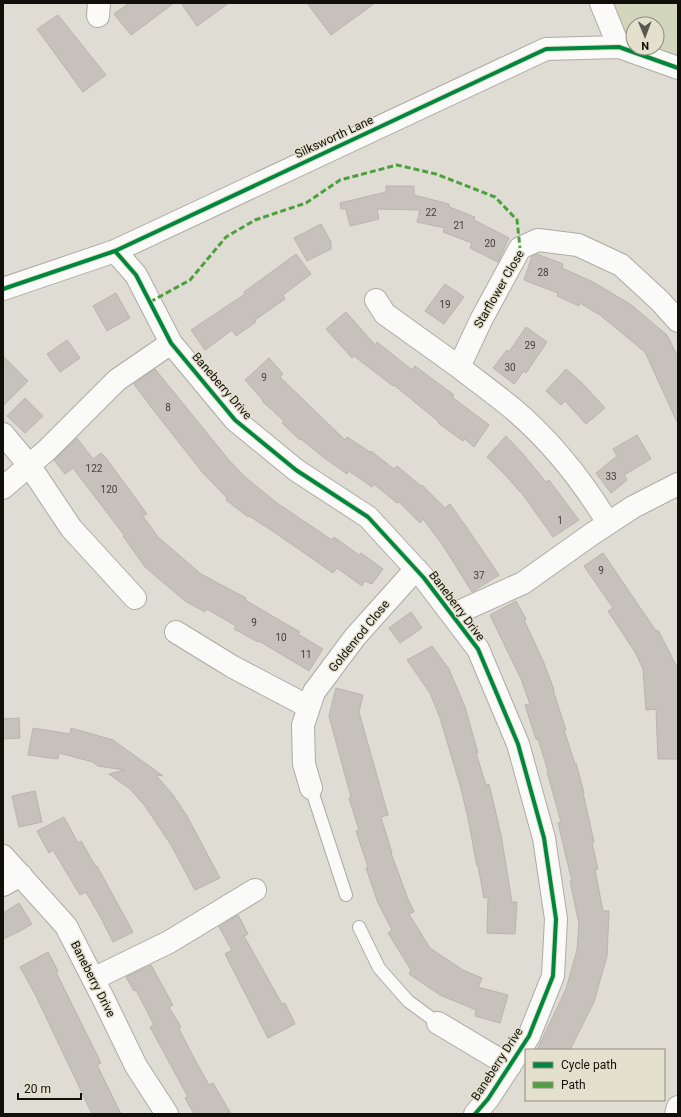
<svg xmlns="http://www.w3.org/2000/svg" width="681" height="1117" viewBox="0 0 681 1117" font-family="Roboto,sans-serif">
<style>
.green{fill:#d2d6bd;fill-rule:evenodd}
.building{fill:#c6c2bb;stroke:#b8b4ae}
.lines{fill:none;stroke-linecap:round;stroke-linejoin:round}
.service-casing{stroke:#adaba4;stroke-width:14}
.minor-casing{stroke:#adaba4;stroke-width:24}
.tertiary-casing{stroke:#adaba4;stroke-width:24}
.service{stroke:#fafaf8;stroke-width:12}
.minor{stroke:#fafaf8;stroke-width:22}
.tertiary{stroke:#fafaf8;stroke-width:22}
.quiet{stroke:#4da03e;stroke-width:3;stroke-dasharray:6 3;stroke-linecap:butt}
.cycleway-casing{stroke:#e4e0ce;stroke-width:6}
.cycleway{stroke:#00873e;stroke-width:4}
.labels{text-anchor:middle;stroke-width:3;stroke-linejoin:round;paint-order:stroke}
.number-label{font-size:10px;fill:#42403a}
.street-label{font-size:12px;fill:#100f09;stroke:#e4e0ce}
</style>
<rect width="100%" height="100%" fill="#dfdcd3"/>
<path class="green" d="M601,3H678V68L619,47ZM633,24H657V48H633Z"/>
<path class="building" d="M129,3H174L131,35L114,14Z
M181,3H229L197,26Z
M307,3H375L331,35Z
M58,15L106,75L83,92L37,29Z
M386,186H414V195L449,204V207L475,217L474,220L509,238L498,262L470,248L472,243L443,232L445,228L417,222L420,210L377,209L379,219L350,226L346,209H341L340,203L386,192Z
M321,224L331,242V249L307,261L294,238Z
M296,254L311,274L283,295L285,299L255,320L256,322L236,336L232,330L205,350L191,330L245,294L244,292Z
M537,254L563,264L562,268L593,282L630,304L667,335L678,357V424L645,352L600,315L580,303L579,306L557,296L558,293L524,280L532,256Z
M445,284L464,297L444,324L425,311Z
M116,293L130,318L107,331L93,306Z
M346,312L375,345L377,342L412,370L415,366L454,395L452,397L489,425L474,447L465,439L463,441L438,423L439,422L394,385L393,386L354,356L352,358L326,329Z
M526,327L547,342L526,373L524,371L514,384L493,368L507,350L509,352Z
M67,340L80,358L60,372L47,354Z
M3,356L28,381L3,406Z
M269,358L283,374L280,377L345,440L347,437L370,452L371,451L394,469L397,466L421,486L422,485L445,508L450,504L465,525L499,575L472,592L442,544L423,519L420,523L399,502L397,503L374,484L372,487L349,471L347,474L323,457L301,439L300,440L282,423L284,421L262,401L263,400L245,380Z
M155,369L228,459L244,476L277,503L332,540L334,537L359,555L361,553L383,569L372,584L365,581L362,586L337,568L333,573L274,532L249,516L248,517L226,500L227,498L203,473L151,407L134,384Z
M566,369L582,383L605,408L586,424L565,401L561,405L546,391Z
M25,398L43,416L25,433L7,416Z
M637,435L651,459L624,475L627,480L611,493L596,473L617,456L613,449Z
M506,436L523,454L546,482L549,480L579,520L553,537L521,492H520L508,478L487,457Z
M77,438L93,459L101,453L106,458L147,514L143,516L158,537L201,574L246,598L245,600L300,632L298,634L323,649L309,671L259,641L258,642L234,629L236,626L207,609L205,612L185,601L145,567L123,536L124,535L73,468L65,474L54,460Z
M603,553L656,631L658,630L678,669V759H658L656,709L646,710L643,669L635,652L608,611L613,608L584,566Z
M516,601L526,619L524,620L544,663L554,690H553L566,730H564L575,764L576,763L584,793H583L594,842L592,843L598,869L595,870L603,911H609L607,956L594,1002L570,1050H537L566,989L577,950L579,924L570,881H572L558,823L561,822L547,772L548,771L538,739H536L525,705L530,704L521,679L490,615Z
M411,612L422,628L400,643L389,628Z
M432,646L449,669L465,707L478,753H476L486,785L489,784L501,835L512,902H517L515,934L487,933L488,897L484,898L478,866H477L468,818L460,785L440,718L430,693L407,660Z
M336,688L363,695L359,712L388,815L381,817L392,853H391L408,899L414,912L409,914L430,948L463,970L482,978L478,987L508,995L500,1023L475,1016L476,1010L440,995L409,974L411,970L388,933L392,930L378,903L366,868L368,867L356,831L359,830L349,798L351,797L329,716Z
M19,718L20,738L3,739V719Z
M33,728L70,734L71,728L113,740L163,776L156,775L173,795L187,816L220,878L195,890L171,845L145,806L130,789L109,774L125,770L98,766L93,762L59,753L58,759L28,755Z
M35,791L42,822L19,827L12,796Z
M64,817L78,843L81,841L96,867L97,866L133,932L113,942L101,918L86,892L80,895L53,850L49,853L37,831Z
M19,903L32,924L18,932L3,939V913Z
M238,915L248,934L244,936L282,1004L285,1003L295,1024L268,1038L225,954L232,950L219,927Z
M48,952L58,971L56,972L101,1063L97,1065L121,1114H92L35,994L20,967Z
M151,965L173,1005L169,1007L181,1027L179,1029L195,1060L209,1085L213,1083L231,1114H194L185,1098L188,1097L150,1027L154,1025L136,990L134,991L126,977Z"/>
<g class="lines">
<g class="service-casing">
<path id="service" d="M311,788L346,895
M359,927L379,968L408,1001L438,1023"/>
</g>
<g class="minor-casing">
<path id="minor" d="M601,3L619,47
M98,16L99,3
M115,251L136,275L171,343L235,420L296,470L368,517L424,578L478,649L518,744L544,838L556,919L553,976L529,1036L488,1099L475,1114
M376,300L385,314L459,367
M3,434L29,465L71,528L135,598
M3,488L47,450L117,380L171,343
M608,523C582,480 551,441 512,408C495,394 477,381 459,367L481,320L520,248L538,240L578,245L621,265L660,301L678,321
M452,615L523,583L592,534L633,507L678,484
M176,632L233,667L309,707
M311,788L304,764L303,725L314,692L355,637L416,569
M3,856L66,926L104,1000L136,1066L167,1114
M3,885L21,875
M93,979L169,942L255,890
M438,1023L510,1066"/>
</g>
<g class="tertiary-casing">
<path id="tertiary" d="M3,289L115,251L546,49L619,47L678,68
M676,1114L678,1107"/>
</g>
<use href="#service" class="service"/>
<use href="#minor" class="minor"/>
<use href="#tertiary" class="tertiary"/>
<path class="quiet" d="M150,302L190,280L226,237L255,220L306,203L340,180L397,165L436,174L495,197L517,220L520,248"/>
<g class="cycleway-casing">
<path id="cycleway" d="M115,251L136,275L171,343L235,420L296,470L368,517L424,578L478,649L518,744L544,838L556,919L553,976L529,1036L488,1099L475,1114
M3,289L115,251L546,49L619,47L678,68"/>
</g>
<use href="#cycleway" class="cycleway"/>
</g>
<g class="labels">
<g class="number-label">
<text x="431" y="216">22</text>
<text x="459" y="229">21</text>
<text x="490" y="247">20</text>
<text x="543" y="276">28</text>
<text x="445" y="308">19</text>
<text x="530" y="349">29</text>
<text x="510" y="371">30</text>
<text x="264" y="381">9</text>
<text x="168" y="411">8</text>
<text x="94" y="472">122</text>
<text x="611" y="480">33</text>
<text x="109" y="493">120</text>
<text x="560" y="524">1</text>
<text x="601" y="574">9</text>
<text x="479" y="579">37</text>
<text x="254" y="626">9</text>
<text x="281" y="641">10</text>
<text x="306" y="658">11</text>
</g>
<g class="street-label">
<text transform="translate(334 137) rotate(-25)" y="4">Silksworth Lane</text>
<text transform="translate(499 289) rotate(-60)" y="4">Starflower Close</text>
<text transform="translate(222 386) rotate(49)" y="4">Baneberry Drive</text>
<text transform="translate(457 606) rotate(53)" y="4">Baneberry Drive</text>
<text transform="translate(359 636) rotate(-51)" y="4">Goldenrod Close</text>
<text transform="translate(93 979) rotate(63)" y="4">Baneberry Drive</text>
<text transform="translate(497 1064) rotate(-57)" y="4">Baneberry Drive</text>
</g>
</g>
<rect width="681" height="1117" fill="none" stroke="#100f09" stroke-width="8"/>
<rect x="525" y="1049" width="140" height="52" fill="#e4e0ce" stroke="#8f8c7f"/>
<rect x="533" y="1062" width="20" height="6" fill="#00873e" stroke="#8f8c7f"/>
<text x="561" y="1069" font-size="12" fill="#100f09">Cycle path</text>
<rect x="533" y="1082" width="20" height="6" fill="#4da03e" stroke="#8f8c7f"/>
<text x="561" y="1089" font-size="12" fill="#100f09">Path</text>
<g transform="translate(645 36) rotate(179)"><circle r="19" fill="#e4e0ce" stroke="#8f8c7f"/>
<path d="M0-3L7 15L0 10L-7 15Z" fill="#585750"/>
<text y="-6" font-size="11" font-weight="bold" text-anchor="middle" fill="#100f09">N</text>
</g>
<path d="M18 1093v6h63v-6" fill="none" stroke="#100f09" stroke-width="2"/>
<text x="24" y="1093" font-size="12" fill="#100f09" stroke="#e4e0ce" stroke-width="3" paint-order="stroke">20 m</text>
</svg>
